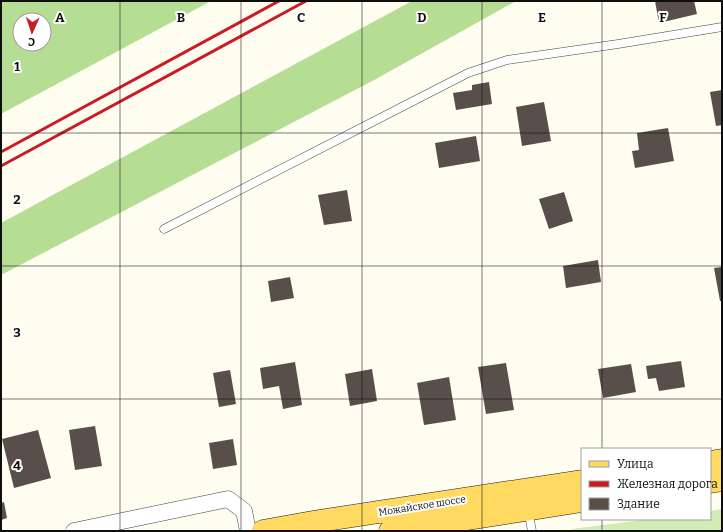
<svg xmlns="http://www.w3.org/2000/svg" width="723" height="532" viewBox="0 0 723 532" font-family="Bitter,serif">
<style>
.green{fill:#d2ecb6}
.forest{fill:#b5de94;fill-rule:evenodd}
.building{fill:#584f4a}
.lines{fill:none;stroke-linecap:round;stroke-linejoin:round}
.service-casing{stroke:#414141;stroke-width:9}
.minor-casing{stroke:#414141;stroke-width:17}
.primary-casing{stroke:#1f1f1f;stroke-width:23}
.service{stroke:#fff;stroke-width:8}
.minor{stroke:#fff;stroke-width:16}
.primary{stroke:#ffd960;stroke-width:22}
.rail{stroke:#c81d24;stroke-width:3}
.grid{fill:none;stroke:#0e0e0e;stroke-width:1;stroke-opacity:0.55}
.labels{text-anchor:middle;stroke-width:4;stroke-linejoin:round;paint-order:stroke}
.street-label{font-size:10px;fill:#0e0e0e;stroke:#fff}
.grid-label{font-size:13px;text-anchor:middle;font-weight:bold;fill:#0e0e0e;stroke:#fff;stroke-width:4;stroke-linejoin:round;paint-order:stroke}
</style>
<rect width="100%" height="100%" fill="#fffcf0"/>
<path class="green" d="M722,509V531H573L572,529L649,519H710V511Z"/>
<path class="forest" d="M1,1H211L1,114ZM20,20H44V44H20Z
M412,1H516L376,79L1,275V223Z"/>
<path class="building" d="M655,1H694L697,14L659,23Z
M489,82L492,104L456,110L453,93L472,90V85Z
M722,90V125L716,126L710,92Z
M544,102L551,141L522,146L516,107Z
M668,128L674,161L635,168L632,151L639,150L637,133Z
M476,136L480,161L439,168L435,143Z
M347,190L352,221L324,225L318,195Z
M564,192L573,221L549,229L539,199Z
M598,260L601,282L566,288L563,266Z
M722,267V301H720L714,268Z
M290,277L294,298L271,302L268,281Z
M681,361L685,387L659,391L656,378L648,379L646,366Z
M295,362L302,405L283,409L279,386L263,389L260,368Z
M506,363L514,410L486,414L478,367Z
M631,364L636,392L603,398L598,369Z
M372,369L377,401L350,406L345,374Z
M230,370L236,404L219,407L213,373Z
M449,377L456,420L424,425L417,383Z
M95,426L102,466L75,470L69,430Z
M38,430L51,478L14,488L2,439Z
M233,439L237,465L213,469L209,443Z
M4,502L7,518L1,520V503Z"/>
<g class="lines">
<g class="service-casing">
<path id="service" d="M164,229L468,73L507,60L618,44L722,27
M528,510L532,531"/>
</g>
<g class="minor-casing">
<path id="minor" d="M74,531L228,499L244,511L248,531"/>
</g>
<g class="primary-casing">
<path id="primary" d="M710,462L722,460
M710,482L722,480
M263,531L313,522L582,481
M390,531L582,501"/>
</g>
<use href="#service" class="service"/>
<use href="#minor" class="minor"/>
<use href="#primary" class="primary"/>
<path class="rail" d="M1,152L279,1
M1,166L306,1"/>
</g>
<path class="grid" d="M120,1V531M241,1V531M362,1V531M482,1V531M602,1V449M1,133H722M1,266H722M1,399H722M602,519V531"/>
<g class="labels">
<g class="street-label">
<text transform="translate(422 505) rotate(-9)" y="4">Можайское шоссе</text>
</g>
</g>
<g class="grid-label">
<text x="60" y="22">A</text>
<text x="181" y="22">B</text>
<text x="301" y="22">C</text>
<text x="422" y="22">D</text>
<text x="542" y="22">E</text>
<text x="663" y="22">F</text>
<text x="17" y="71">1</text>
<text x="17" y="204">2</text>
<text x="17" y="337">3</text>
<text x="17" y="470">4</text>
</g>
<rect width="723" height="532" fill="none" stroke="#0e0e0e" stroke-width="4"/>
<rect x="581" y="448" width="130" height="72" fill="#ffffff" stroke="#9f9f9f"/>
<rect x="589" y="461" width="20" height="6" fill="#ffd960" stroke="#9f9f9f"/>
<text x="617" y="468" font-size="12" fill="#0e0e0e">Улица</text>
<rect x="589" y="481" width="20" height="6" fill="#c81d24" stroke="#9f9f9f"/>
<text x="617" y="488" font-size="12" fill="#0e0e0e">Железная дорога</text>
<rect x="589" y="498" width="20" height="12" fill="#584f4a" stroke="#9f9f9f"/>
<text x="617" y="508" font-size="12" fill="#0e0e0e">Здание</text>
<g transform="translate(32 32) rotate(183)"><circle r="19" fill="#ffffff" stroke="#9f9f9f"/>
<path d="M0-3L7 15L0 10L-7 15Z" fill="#c81d24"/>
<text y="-6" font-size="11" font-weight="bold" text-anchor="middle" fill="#0e0e0e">С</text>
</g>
</svg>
